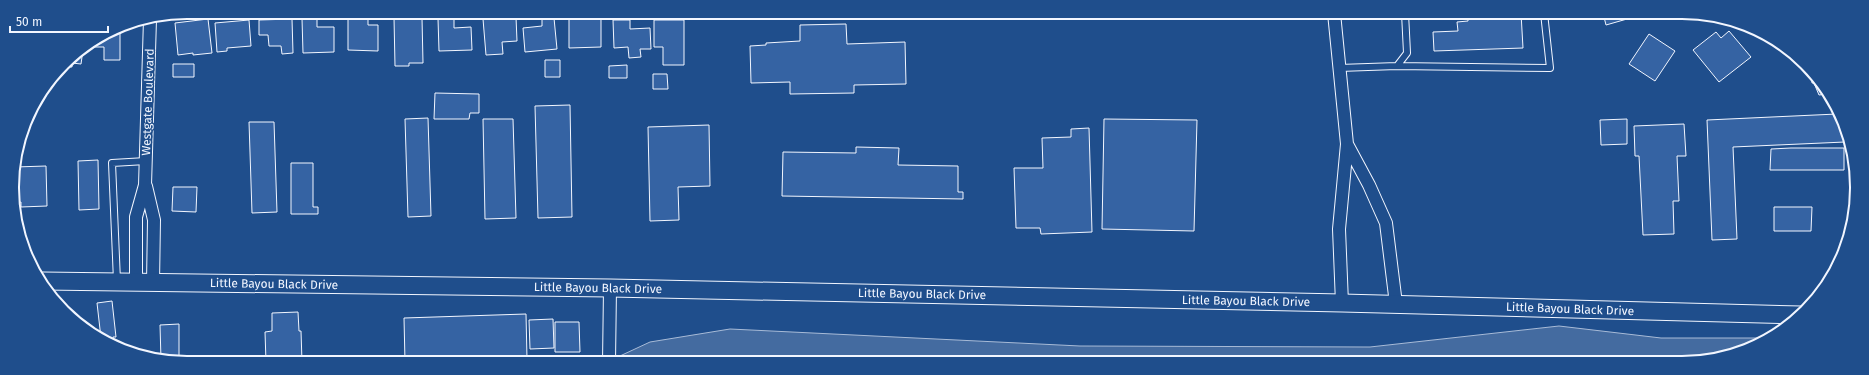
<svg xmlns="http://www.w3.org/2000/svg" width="1869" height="375" viewBox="0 0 1869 375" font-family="'Fira Sans',sans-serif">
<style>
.water{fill:#446ba0;stroke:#a8bbd7}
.building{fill:#3563a3;stroke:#f2f6ff}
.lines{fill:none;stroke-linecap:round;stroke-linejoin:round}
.service-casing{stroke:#f2f6ff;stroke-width:8}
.minor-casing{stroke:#f2f6ff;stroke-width:14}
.secondary-casing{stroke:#f2f6ff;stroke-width:19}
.service{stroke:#1f4e8c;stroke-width:6}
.minor{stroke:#1f4e8c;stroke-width:12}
.secondary{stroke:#1f4e8c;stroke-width:17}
.labels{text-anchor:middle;stroke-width:3;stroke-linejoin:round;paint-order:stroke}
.street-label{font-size:12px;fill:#f2f6ff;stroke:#1f4e8c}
.rim{fill:none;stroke:#f2f6ff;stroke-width:2}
</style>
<rect width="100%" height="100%" fill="#1f4e8c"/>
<path class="water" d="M1559,326L1661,338H1766L1749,350L1693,363L607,362L650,342L730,329L1080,346L1370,347Z"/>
<path class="building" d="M1468,13H1521L1523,48L1434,51L1433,32L1458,31L1457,22L1468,21Z
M1596,13H1641V15L1606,25L1604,17L1598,19Z
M516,17L517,41L502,42L503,54L486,55L483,19Z
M348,18H368V25H378V51L348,50Z
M394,18H422L423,63H409V66H395Z
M454,18V28L471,27L472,50L439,51L438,19Z
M554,18L557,49L525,52L523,28L542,26V19Z
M208,19L212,53L193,55V53L178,55L175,23Z
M292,19L293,53L282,54L281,46H269L268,35H259V20Z
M302,19H317V27H334V52L303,53Z
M569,19H601V47L569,48Z
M249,20L251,46L227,48V51L217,52L215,23Z
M613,20H630V29L650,28L651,49H640L641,57L629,58L628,47L614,48Z
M654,20H684V65H663V47H654Z
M846,24L847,44L905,42L906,84L854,85V93L790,94V82L751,83L750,46L766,45V43L800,41V25Z
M120,26V60H104V47H90V45Z
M1729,31L1751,57L1719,82L1693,50L1716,32L1721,38Z
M1649,34L1675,51L1655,81L1629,64Z
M83,50L81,64L72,63V67L62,66Z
M545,60H560V77H545Z
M173,64H194V77H173Z
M627,65V78H609V66Z
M1811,72L1821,80L1827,94L1819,95L1814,83H1812Z
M653,74H667L668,89H653Z
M435,93L479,94V113H470L469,119H434Z
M570,105L572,217L538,218L535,106Z
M1837,114L1845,129V142L1733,147L1737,239L1712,240L1707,120Z
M428,118L431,216L408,217L405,119Z
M483,119H513L516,218L485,219Z
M1104,119L1197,120L1194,231L1102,229Z
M1627,119V144L1601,145L1600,120Z
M249,122H274L277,212L252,213Z
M1684,124L1686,156H1677L1679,201H1673L1674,234L1643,235L1639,156H1635L1634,126Z
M709,125L710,186L678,187L679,220L650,221L648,127Z
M1089,128L1092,232L1041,234L1040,228H1016L1014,168H1043L1042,138L1071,137V129Z
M856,147L899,148L898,165L958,166V192H963V199L782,196L783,152L856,153Z
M1791,148H1844V170H1770L1771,149Z
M98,160L99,209L79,210L78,161Z
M291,163H313V207H318V214H291Z
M46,166L47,206L21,207V202L16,203L12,176L15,167Z
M173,187H197L196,212L172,211Z
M1774,207H1812L1811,231H1774Z
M112,301L116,337H113L114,346L101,338L97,303Z
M298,312L299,331H301L302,362H266L265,332L272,331V313Z
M526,314L527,359L495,360V362H405L404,318Z
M553,319L554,348L530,349L529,320Z
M555,322H579L580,352H555Z
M179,324V362L161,360L160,325Z"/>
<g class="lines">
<g class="service-casing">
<path id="service" d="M1397,66L1550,68L1544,13
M1339,68L1397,66L1407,53L1405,13
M117,281L112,163L146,161"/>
</g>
<g class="minor-casing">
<path id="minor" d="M1334,13L1347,144L1339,229L1342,303
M1347,144L1369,185L1386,223L1396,304
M146,186L154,220L153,283
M136,283V217L145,185L150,19
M609,362L610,288"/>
</g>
<g class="secondary-casing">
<path id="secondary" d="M43,281L610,288L1342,303L1801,315"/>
</g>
<use href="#service" class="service"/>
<use href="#minor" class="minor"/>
<use href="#secondary" class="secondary"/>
</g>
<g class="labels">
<g class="street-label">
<text transform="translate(148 102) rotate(-88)" y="4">Westgate Boulevard</text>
<text transform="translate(274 284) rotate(1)" y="4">Little Bayou Black Drive</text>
<text transform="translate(598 288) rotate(1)" y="4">Little Bayou Black Drive</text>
<text transform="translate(922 294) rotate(1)" y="4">Little Bayou Black Drive</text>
<text transform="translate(1246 301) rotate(1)" y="4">Little Bayou Black Drive</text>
<text transform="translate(1570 309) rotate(2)" y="4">Little Bayou Black Drive</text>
</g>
</g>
<path d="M0 0H1869V375H0ZM187 19H1682A168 168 0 0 1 1850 187V188A168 168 0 0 1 1682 356H187A168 168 0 0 1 19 188V187A168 168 0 0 1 187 19Z" fill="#1f4e8c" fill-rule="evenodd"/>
<path class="rim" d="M187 19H1682A168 168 0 0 1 1850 187V188A168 168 0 0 1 1682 356H187A168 168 0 0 1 19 188V187A168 168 0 0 1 187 19Z"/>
<path d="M10 26v6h98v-6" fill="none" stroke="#f2f6ff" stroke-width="2"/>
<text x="16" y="26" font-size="12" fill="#f2f6ff" stroke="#1f4e8c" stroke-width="3" paint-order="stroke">50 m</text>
</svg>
